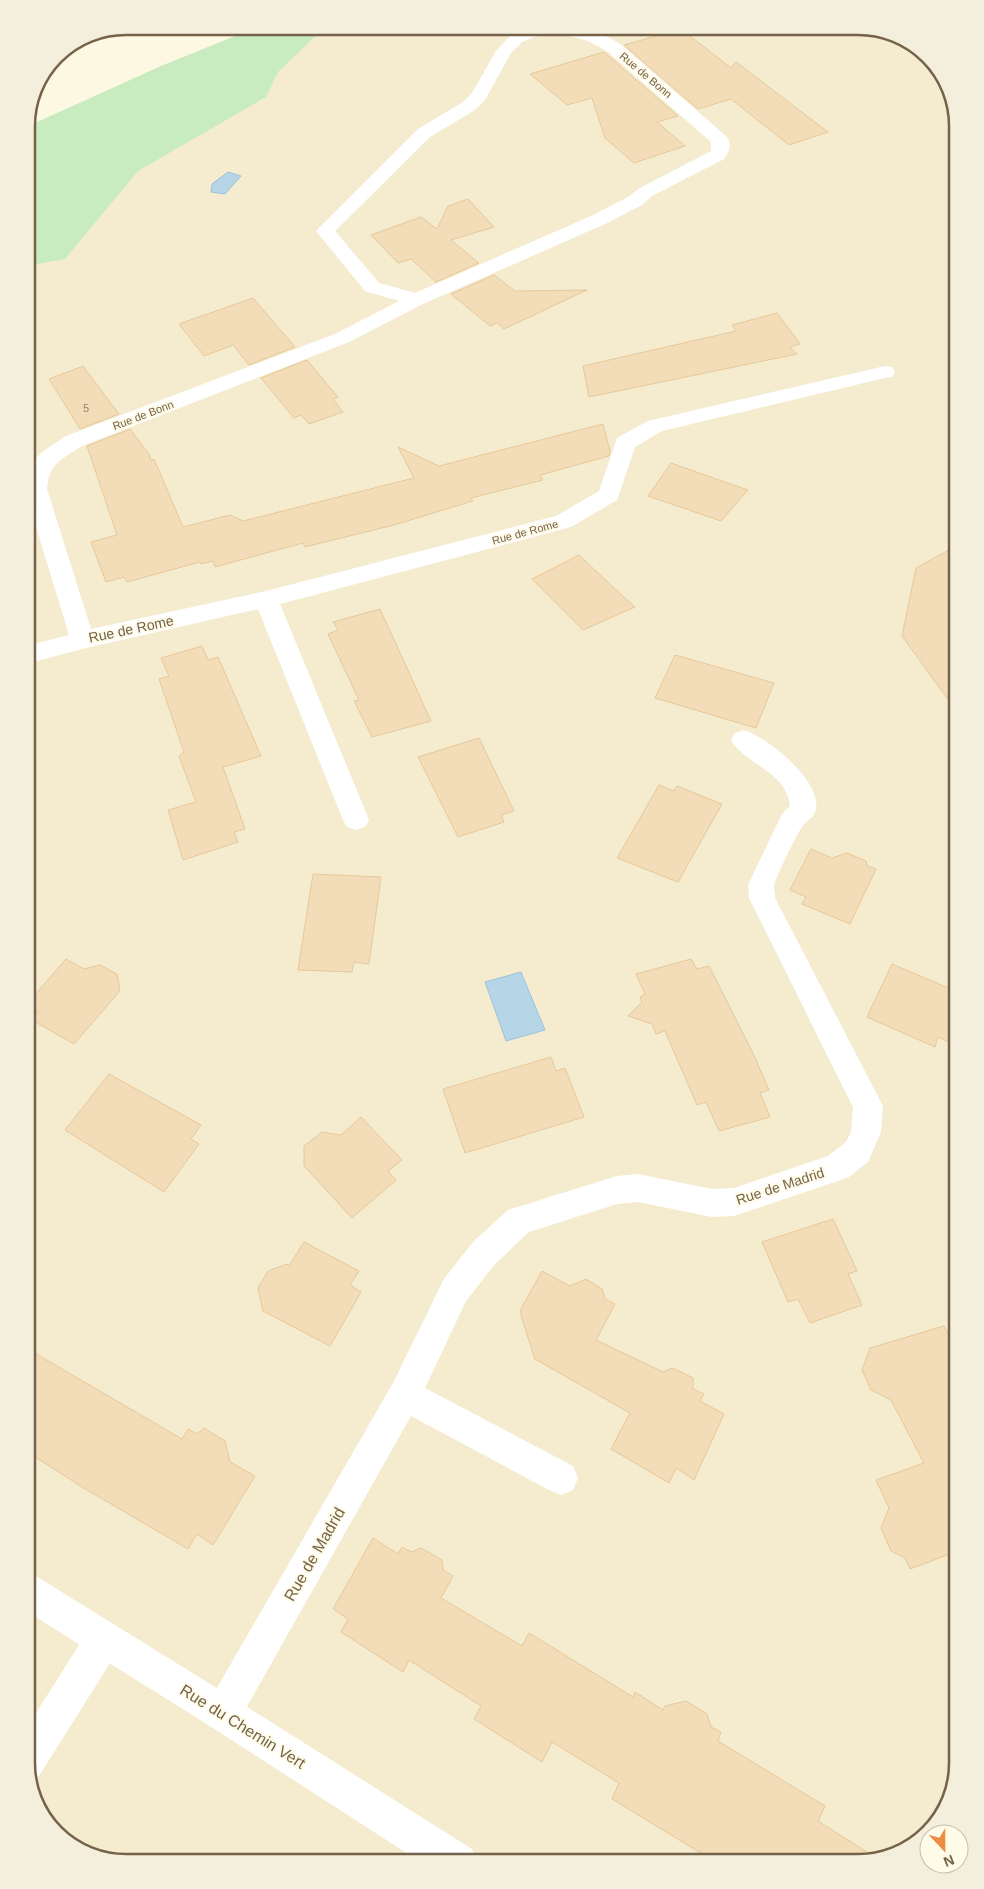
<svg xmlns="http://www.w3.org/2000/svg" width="984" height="1889" viewBox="0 0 984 1889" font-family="Arial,sans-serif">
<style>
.residential{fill:#f5ecd0}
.green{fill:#c8ebc0}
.water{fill:#b6d5e7;stroke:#9cc2d9}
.building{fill:#f3ddb9;stroke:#e6c899}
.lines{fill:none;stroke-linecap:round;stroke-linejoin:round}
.minor{fill:#fff;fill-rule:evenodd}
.tertiary{fill:#fff;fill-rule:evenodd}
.labels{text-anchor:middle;stroke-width:4;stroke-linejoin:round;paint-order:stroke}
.far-street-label{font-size:11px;fill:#756248;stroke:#fffbe9}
.number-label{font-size:11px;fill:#948164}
.street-label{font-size:14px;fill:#756248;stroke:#fffbe9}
.near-street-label{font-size:16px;fill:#756248;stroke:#fffbe9}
.rim{fill:none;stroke:#756248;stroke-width:2.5}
</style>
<rect width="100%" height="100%" fill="#fdf8e2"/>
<path class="residential" d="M266,26H864L918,47L950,88L958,126V1763L941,1818L896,1855L858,1863H120L71,1846L34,1801L26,1763V131Z"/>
<path class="green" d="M260,26H326L278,72L266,97L138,171L65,259L26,266V127L161,66Z"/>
<path class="water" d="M228,172L241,176L225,194L211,192L212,184Z
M521,972L545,1030L506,1041L485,982Z"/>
<path class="building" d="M681,29L731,68L736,62L828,132L789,145L731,99L698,109L624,45Z
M604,52L678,116L657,122L685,146L634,163L605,138L592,98L567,105L530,74Z
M468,199L494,227L451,240L479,263L436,282L411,259L398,263L371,235L421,217L437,229L448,206Z
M494,275L515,291L587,290L504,329L497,323L490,326L451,294Z
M253,298L295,347L249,365L233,345L204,356L179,324Z
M777,313L800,344L790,347L797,354L589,397L583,366L736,331L732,325Z
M307,360L338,397L333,399L343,412L309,424L301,415L294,418L261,378Z
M83,366L119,414L80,429L49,379Z
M603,424L610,451L609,456L540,475L543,480L471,498L473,501L394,525L305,547L303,543L215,567L213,561L201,564L200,562L127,582L124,577L106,582L91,542L117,535L87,446L130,429L149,454L151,460L154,459L183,527L230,515L243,521L414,478L398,447L439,466Z
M671,463L719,480L748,490L721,521L648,496Z
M958,545V713L902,636L916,568Z
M579,555L614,588L635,607L583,630L532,579Z
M380,609L431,721L372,737L354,701L359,700L328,634L338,630L333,622Z
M202,646L208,660L218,657L261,756L223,767L245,829L234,832L238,842L183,860L168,810L196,802L179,756L184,752L159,679L169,676L161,658Z
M675,655L774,683L756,728L655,698Z
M479,738L514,811L501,815L504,822L458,837L418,757Z
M659,785L674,791L677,786L722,804L678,882L617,858Z
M811,849L832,858L847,853L866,861L867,866L876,869L850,924L802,904L806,897L790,890Z
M313,874L381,877L369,964L354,962L352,972L298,970Z
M66,959L84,969L100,965L117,974L120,991L74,1044L32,1020L38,1012L26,1005Z
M691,959L697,969L709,966L752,1051L769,1090L760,1093L770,1117L719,1131L706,1102L697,1105L665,1031L656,1034L652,1024L628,1016L642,1002L640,997L645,994L636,974Z
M892,964L958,992V1046L938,1037L935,1047L867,1017Z
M551,1057L556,1071L565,1068L584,1117L465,1153L443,1089Z
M109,1074L201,1125L191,1139L199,1144L164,1192L65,1130Z
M361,1117L402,1160L388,1171L396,1180L352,1218L304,1166V1146L322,1132L341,1135Z
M833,1219L857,1271L848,1274L862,1305L810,1323L798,1299L788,1302L762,1242Z
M304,1242L359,1271L350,1285L361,1292L330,1346L263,1311L258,1288L268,1271L287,1264L289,1266Z
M542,1271L570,1286L586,1279L602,1289L605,1299L615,1304L596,1340L663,1372L673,1368L693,1378V1389L704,1394L700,1401L724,1414L694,1480L676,1468L669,1483L611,1449L630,1413L535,1359L521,1316V1309Z
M944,1326L958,1354V1551L910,1569L905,1558L891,1551L881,1528L889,1508L876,1480L924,1463L891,1400L871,1390L862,1370L870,1348Z
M26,1348L182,1439L188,1429L197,1434L204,1428L225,1441L230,1462L255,1476L213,1545L197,1534L188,1549L82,1487L26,1451Z
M373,1538L398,1554L402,1547L411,1552L421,1548L442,1560L443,1570L453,1576L441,1598L522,1646L529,1633L633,1697L635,1692L663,1710L665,1706L686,1701L707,1714L711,1727L721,1732L718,1741L825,1806L818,1821L878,1859L858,1863H717L612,1799L619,1783L552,1742L542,1762L474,1719L481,1706L409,1660L403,1672L341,1632L348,1619L333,1609Z"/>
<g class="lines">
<path class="minor" d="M540,26C574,26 590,26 620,44L726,136C732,144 730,151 724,159L652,196L642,205L605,224L423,304L349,342L82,446C62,459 49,463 47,489L91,629L266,591L556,516L599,491L617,438L648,421L885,366L892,367L895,372L892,377L885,378L662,431L635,447L617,500L571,527L280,604L369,820L365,827L356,830L347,827L343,820L258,609L82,649L26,664V646L69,635L26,494C26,459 40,453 66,436L335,334L399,301L365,291L316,231L418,129L463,102L472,93L496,51L510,36L524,30ZM547,35C574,36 584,37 608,52L711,142V151L640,188L628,197L591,216L415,293L379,283L335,231L430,137L475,110L485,100L511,53L522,42L534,37Z
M744,730C768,738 821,780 816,809C815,817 806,821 802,827C797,833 775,879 774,886C774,890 775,894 775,898L883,1106L881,1132L868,1162L849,1177L838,1181L734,1216L712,1217L638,1202L617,1204L529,1232L495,1264L466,1301L425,1388L573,1466L578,1478L573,1490L561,1495L549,1490L411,1416L236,1726L223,1731L210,1726L205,1713L210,1700L393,1383L444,1279L473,1242L508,1210L617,1176L638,1174L712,1189L734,1188L828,1156L846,1142L851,1132L853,1107L749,898L748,885L782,814L790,806C786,770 746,766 731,740L735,733Z
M104,1621L117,1626L122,1639L117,1652L39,1776L30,1780L26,1763V1729L91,1626Z"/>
<path class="tertiary" d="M26,1573L39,1578L236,1700L472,1849L477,1863H422L210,1726L26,1611Z"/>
</g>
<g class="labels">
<g class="far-street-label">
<text transform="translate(646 75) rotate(40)" y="4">Rue de Bonn</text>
<text transform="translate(143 415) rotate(-21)" y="4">Rue de Bonn</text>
<text transform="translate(525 532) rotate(-15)" y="4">Rue de Rome</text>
</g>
<g class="number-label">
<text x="86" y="412">5</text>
</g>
<g class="street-label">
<text transform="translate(131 629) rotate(-12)" y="5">Rue de Rome</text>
<text transform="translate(780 1186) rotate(-18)" y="5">Rue de Madrid</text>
</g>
<g class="near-street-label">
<text transform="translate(314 1554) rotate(-60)" y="6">Rue de Madrid</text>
<text transform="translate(243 1726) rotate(32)" y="6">Rue du Chemin Vert</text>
</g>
</g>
<path d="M0 0H984V1889H0ZM126 35H858A91 91 0 0 1 949 126V1763A91 91 0 0 1 858 1854H126A91 91 0 0 1 35 1763V126A91 91 0 0 1 126 35Z" fill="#f4efdc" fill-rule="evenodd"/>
<path class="rim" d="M126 35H858A91 91 0 0 1 949 126V1763A91 91 0 0 1 858 1854H126A91 91 0 0 1 35 1763V126A91 91 0 0 1 126 35Z"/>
<g transform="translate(944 1849) rotate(158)"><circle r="24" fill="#fffbe9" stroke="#c8bea9"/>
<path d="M0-4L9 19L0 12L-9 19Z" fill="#eb8e43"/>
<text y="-8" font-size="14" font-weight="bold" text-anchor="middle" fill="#756248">N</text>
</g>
</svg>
